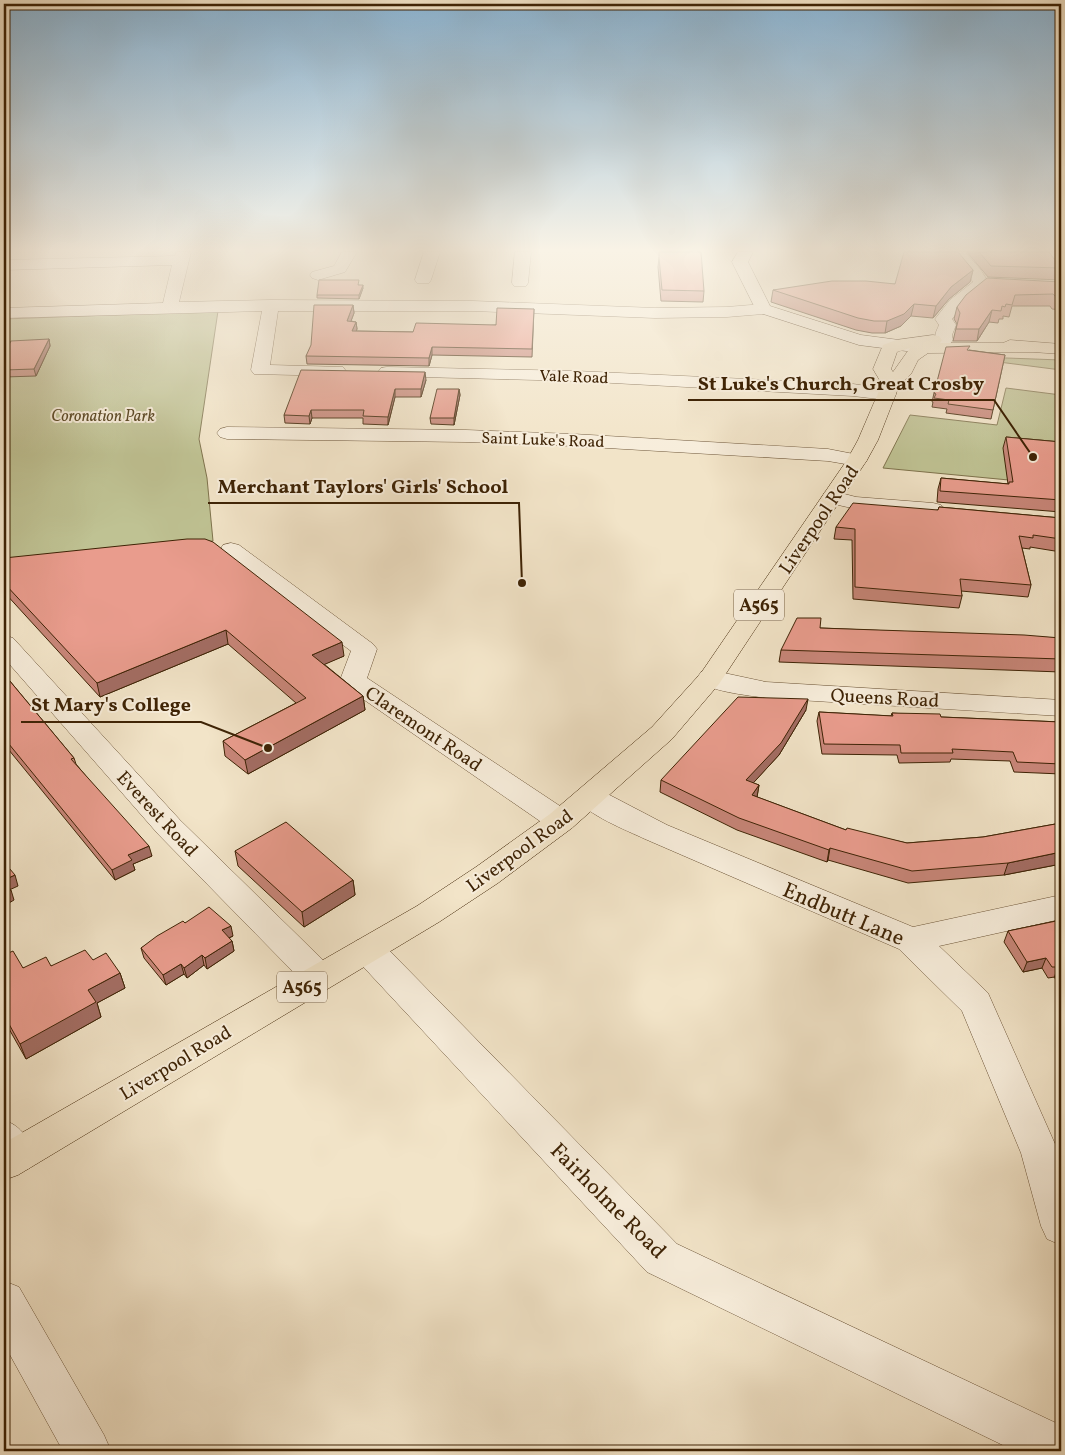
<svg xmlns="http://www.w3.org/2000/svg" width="1065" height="1455" viewBox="0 0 1065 1455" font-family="Vollkorn,serif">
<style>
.green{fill:#bfc293;stroke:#7e724c}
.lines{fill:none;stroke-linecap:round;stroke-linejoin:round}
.street-casing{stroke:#6b5336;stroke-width:1}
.secondary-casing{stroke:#3e2305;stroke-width:1}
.highway-casing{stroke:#3e2305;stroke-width:1}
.street{fill:#f7eddb;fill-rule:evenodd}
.secondary{fill:#f7eddb;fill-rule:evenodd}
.highway{fill:#f2e4c8;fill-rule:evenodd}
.wall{fill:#c88679;stroke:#3e2305}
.shaded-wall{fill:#a36d63;stroke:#3e2305}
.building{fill:#e99c8d;stroke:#3e2305}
.labels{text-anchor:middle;stroke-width:4;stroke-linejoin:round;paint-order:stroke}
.far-street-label{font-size:16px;fill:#3e2305;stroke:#f7eddb}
.far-park-label{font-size:16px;font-style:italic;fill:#5e4b28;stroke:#f7eddb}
.shield{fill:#f7eddb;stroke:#766045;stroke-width:1}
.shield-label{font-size:18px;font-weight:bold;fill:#3e2305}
.street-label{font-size:19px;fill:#3e2305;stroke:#f7eddb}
.near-street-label{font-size:22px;fill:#3e2305;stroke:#f7eddb}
.leader{fill:none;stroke:#3e2305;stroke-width:2}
.callout-dot{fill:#3e2305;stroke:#f7eddb;stroke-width:2}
.callout-label{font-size:20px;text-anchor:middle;font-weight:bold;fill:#3e2305;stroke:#f7eddb;stroke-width:4;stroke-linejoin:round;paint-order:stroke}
</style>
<rect width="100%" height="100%" fill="#f2e4c8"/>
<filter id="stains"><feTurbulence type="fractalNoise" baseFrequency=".004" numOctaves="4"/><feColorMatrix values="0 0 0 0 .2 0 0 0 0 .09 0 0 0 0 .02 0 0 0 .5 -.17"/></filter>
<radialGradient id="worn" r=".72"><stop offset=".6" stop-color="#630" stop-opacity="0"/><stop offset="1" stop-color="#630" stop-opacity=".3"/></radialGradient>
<path class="green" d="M218,311L199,439L207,478L213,541L4,564V319Z
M952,356L1061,360V370Z
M1006,388L1061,395V485L883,468L910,415L997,425Z"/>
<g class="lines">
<g class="street-casing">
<path id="street" d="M176,252H191L179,302L271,300L473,301L655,308L727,307L763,304L769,306L771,309L769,312L763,314L727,317L655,318L473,311H278L270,365L343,367L346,371L343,375L337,376L254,374L251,370L262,311L4,318V308L163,303L172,265L4,270V260L175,256Z
M342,252H357L345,272L318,280L312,278L310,275L312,272L334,266Z
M424,252H440L431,280L429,283H417L415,280Z
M515,252H531L528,283L526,286H514L512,283Z
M949,252H965L980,269L989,283L962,306L952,319L956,325L952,335L953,340L950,344L944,345L938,344C933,336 936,332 939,325L935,319L950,300L973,282L968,274Z
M1042,252H1056L1061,260V271L1052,269Z
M387,367L576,371L853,384L894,390L896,394L894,398L887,400L853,396L576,381L381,376L378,372L381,368Z
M227,427L466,430L573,434L828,449L864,456L867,460L864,464L857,466L828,461L573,446L466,442L227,439L220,437L217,433L220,429Z
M833,491L856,497L933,503L941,505L944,510L941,515L933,517L856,509L825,502L822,497L825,492Z
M231,543L239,545L373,644L377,649L367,678L572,814L576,821L572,828L561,831L550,828L344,686L340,680L351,651L223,555L220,550L223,545Z
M4,635L13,638L180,820L331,968L336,977L331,986L319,990L307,986L158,834L4,658Z
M710,670L766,682L1061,700V716L766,698C749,695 706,692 697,678L701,672Z
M590,787L600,790L667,825L913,927L1061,895V919L939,946L988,993L1059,1153L1061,1159V1245L1047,1239L1041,1226L1021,1153L962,1011L899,949L645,839C626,830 587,815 575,797L580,790Z
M368,937L380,941L677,1244L1056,1423C1061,1434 1063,1440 1058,1451H1015L647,1272L356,959L351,950L356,941Z
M4,1120C23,1127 27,1138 35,1156L30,1168L16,1173L4,1169Z
M4,1281L19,1287L104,1435L111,1451H63L4,1344Z"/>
</g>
<g class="secondary-casing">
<path id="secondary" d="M738,252H753L748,262L770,306L861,335L922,343L928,344L931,348L928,352L922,353L859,345L757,312L732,262Z"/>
</g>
<g class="highway-casing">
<path id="highway" d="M933,335L939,336L942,340L940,343H1003L1010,340L1061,344V354L1033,352L928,353L918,360L911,374L899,386L878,440L867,460L719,684L672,739L572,828L498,883L439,922L18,1175L4,1180V1143L417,906L476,867L550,814L652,727L701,673L847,460L858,440L882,384L873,369L883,345L896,340ZM910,348L893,372L891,369L897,352Z"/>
</g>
<use href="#street" class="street"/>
<use href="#secondary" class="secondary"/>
<use href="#highway" class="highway"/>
</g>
<path class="wall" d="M967,252H1049L1054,259L1061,261V280L988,277Z
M659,257L704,291L703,302L661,301L658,267Z
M973,270L970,282L949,299L933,318L911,316L901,326L885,333H872L856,330L771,302L773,290L895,284Z
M1061,282V310L1052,309L1050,306H1012L1009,317L1003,316V319H999L998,323L989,322L977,341H953L957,324L954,319L957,307Z
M359,285L363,288L359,299L317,298V295Z
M353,305L354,313L351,321L356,322L357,329L356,331L413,332L496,325L534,309L532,357L432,355L429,366L307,364L306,356Z
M49,339L50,346L36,376L4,377V354Z
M969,350L1005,355L991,419L946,413L947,409L932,407L933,402H932L934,393Z
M426,380L421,397H395L388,425L363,424V418H312L310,424L285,423L284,415Z
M459,389L460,395L454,425L431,424L430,418Z
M1006,437L1061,442V512L937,502L938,489L941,478L1008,484L1003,448Z
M939,507L1061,518V552L1030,547V549L1022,548L1031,585L1028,597L961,591L962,596L959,608L853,599L852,540L834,539L836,527L938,510Z
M4,558L344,656L324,664L363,696L365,710L248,774L225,756L223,741L296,703L228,644L100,697L4,592Z
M820,628L1061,638V672L779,662L781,650Z
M4,674L74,758L76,764L152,856L133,864L135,870L115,880L4,744Z
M806,710L779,755L753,783L759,785L757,797L846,830L907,843L983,837L1061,823V864L1004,875L908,883L828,860L827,862L737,830L660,792L661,780Z
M819,712L891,716L892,713L941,717L1061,722V720V774L1014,772L1010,761L951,759L950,762L899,763L897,755L822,754L817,721Z
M235,851L353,880L355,895L304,927L238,866Z
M1061,920V976L1048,978L1042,968L1023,972L1004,942L1008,931Z
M185,923L233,936L229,938L232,941L234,951L207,969L204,965L187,978L184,974L166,985L144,958L141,948Z
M4,955L23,968L51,966L93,960L120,973L125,988L97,1003L101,1017L26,1059L4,1020Z"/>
<path class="shaded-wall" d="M973,270L970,282L949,299L933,318L936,306L951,287Z
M363,285V288L359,299V295Z
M914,304L911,316L901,326L885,333L887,321Z
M353,305L354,313L348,329L347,321Z
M992,310L989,322L977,341L979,329Z
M356,322L357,329L353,339L352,331Z
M49,339L50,346L36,376L34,369Z
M432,347V355L429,366V358Z
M425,372L426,380L421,397V389Z
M395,389V397L388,425V417Z
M459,389L460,395L454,425V418Z
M311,410L312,418L310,424L309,416Z
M226,630L228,644L100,697L97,683Z
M342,642L344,656L314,669L312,655Z
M363,696L365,710L248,774L245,760Z
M808,699L806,710L779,755L745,792L746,780Z
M759,785L757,797L752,795Z
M149,846L152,856L133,864L135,870L115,880L112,870L128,855Z
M830,848L828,860L827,862L829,850Z
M1061,852V864L1004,875L1008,863Z
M15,875L18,886L7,891L4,880Z
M353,880L355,895L304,927L302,912Z
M11,890L14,900L4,906V894Z
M231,926L233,936L224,940L222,930Z
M232,941L234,951L207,969L205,958Z
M202,955L204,965L187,978L184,968Z
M1046,958L1042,968L1023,972L1027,962Z
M181,964L184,974L166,985L163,975Z
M1058,967H1061V976L1054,978Z
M120,973L125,988L97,1003L101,1017L26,1059L20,1044L88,990Z"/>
<path class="building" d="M659,252H701L704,291L662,290L659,257Z
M904,252H958L973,270L951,287L936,306L914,304L904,314L887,321H874L858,318L773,290L832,281H866L895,284Z
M979,252H1049L1054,259L1061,261V268L991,266Z
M987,278L1061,282V298L1056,297L1053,294L1015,295L1012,305L1006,304L1005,307L1002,306L1001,311L992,310L979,329H956L960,313L957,307L966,295Z
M319,280H359L358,285H363L359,295H317Z
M314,305H353L347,321L356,322L352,331L413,332L416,323L496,325L497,308L534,309L532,349L432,347L429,358L306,356L311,345Z
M49,339L34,369L4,370V354L11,341Z
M970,346L967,350L1005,355L993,410L948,404L949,400L934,398L936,394L934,393L946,347Z
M301,370L425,372L421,389H395L388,417L363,416L364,410H311L309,416L284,415Z
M437,389H459L454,418H430Z
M1006,437L1061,442V500L940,491L941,478L1009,484V482H1013Z
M853,503L938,510L939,507L1061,518V539L1033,535V538L1019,536L1031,585L960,579L962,596L855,587V529L836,527Z
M187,539H205L213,542L342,642L312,655L363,696L245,760L223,741L306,698L226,630L97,683L4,583V558Z
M797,618H821L820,628L1024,635L1061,638V659L781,650Z
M4,674L74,758L71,759L149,846L128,855L132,860L112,870L4,738Z
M738,697L808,699L781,743L746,780L759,785L752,795L846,830L847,828L907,843L983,837L1061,823V852L1008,863L912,871L830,848L829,850L739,818L661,780Z
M819,712L893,716L892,713L940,714L941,717L1061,722V764L1017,762L1013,752L952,749L953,753H901L900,745L824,744Z
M286,822L353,880L302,912L235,851Z
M4,862L15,875L4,880Z
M4,881L11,890L4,894Z
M209,907L231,926L222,930L232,941L205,958L202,955L184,968L181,964L163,975L141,948L157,936L183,921L185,923Z
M1061,920V967H1052L1046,958L1027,962L1008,931Z
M85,950L93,960L106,953L120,973L88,990L96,1002L20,1044L4,1015V955L13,951L23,968L46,957L51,966Z"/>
<linearGradient id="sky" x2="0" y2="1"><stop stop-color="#8bb7d8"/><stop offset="0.55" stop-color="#f9f3e6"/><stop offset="1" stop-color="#f9f3e6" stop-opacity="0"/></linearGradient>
<rect width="1065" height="455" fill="url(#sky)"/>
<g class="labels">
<g class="far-street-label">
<text transform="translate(574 376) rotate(2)" y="6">Vale Road</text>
<text transform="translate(543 439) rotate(2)" y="6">Saint Luke's Road</text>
</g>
<g class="far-park-label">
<text x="103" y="421">Coronation Park</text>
</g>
<g class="shield">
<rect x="734" y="589.5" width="50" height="31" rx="4"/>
<rect x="277" y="971.5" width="50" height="31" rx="4"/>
</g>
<g class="shield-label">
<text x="759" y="611">A565</text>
<text x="302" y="993">A565</text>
</g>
<g class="street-label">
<text transform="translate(818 519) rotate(-56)" y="7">Liverpool Road</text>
<text transform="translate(885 697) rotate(3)" y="7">Queens Road</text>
<text transform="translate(424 728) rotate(34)" y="7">Claremont Road</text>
<text transform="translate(158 813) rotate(47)" y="7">Everest Road</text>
<text transform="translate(519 850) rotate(-36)" y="7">Liverpool Road</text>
<text transform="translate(175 1062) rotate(-31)" y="7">Liverpool Road</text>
</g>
<g class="near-street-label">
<text transform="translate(844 913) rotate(23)" y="8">Endbutt Lane</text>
<text transform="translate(609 1200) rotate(45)" y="8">Fairholme Road</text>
</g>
</g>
<path class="leader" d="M1033 457L994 400H688M522 583L519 503H208M268 748L201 722H21"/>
<g class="callout-dot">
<circle cx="1033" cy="457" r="5"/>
<circle cx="522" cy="583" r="5"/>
<circle cx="268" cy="748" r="5"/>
</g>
<g class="callout-label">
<text x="841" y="390">St Luke's Church, Great Crosby</text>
<text x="363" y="493">Merchant Taylors' Girls' School</text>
<text x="111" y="711">St Mary's College</text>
</g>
<rect width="1065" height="1455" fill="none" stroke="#f2e4c8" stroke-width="20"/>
<rect x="5" y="5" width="1055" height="1445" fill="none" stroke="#3e2305" stroke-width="2.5"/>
<rect x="10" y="10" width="1045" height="1435" fill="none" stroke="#3e2305"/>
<rect width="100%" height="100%" filter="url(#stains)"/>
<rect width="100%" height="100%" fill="url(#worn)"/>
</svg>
